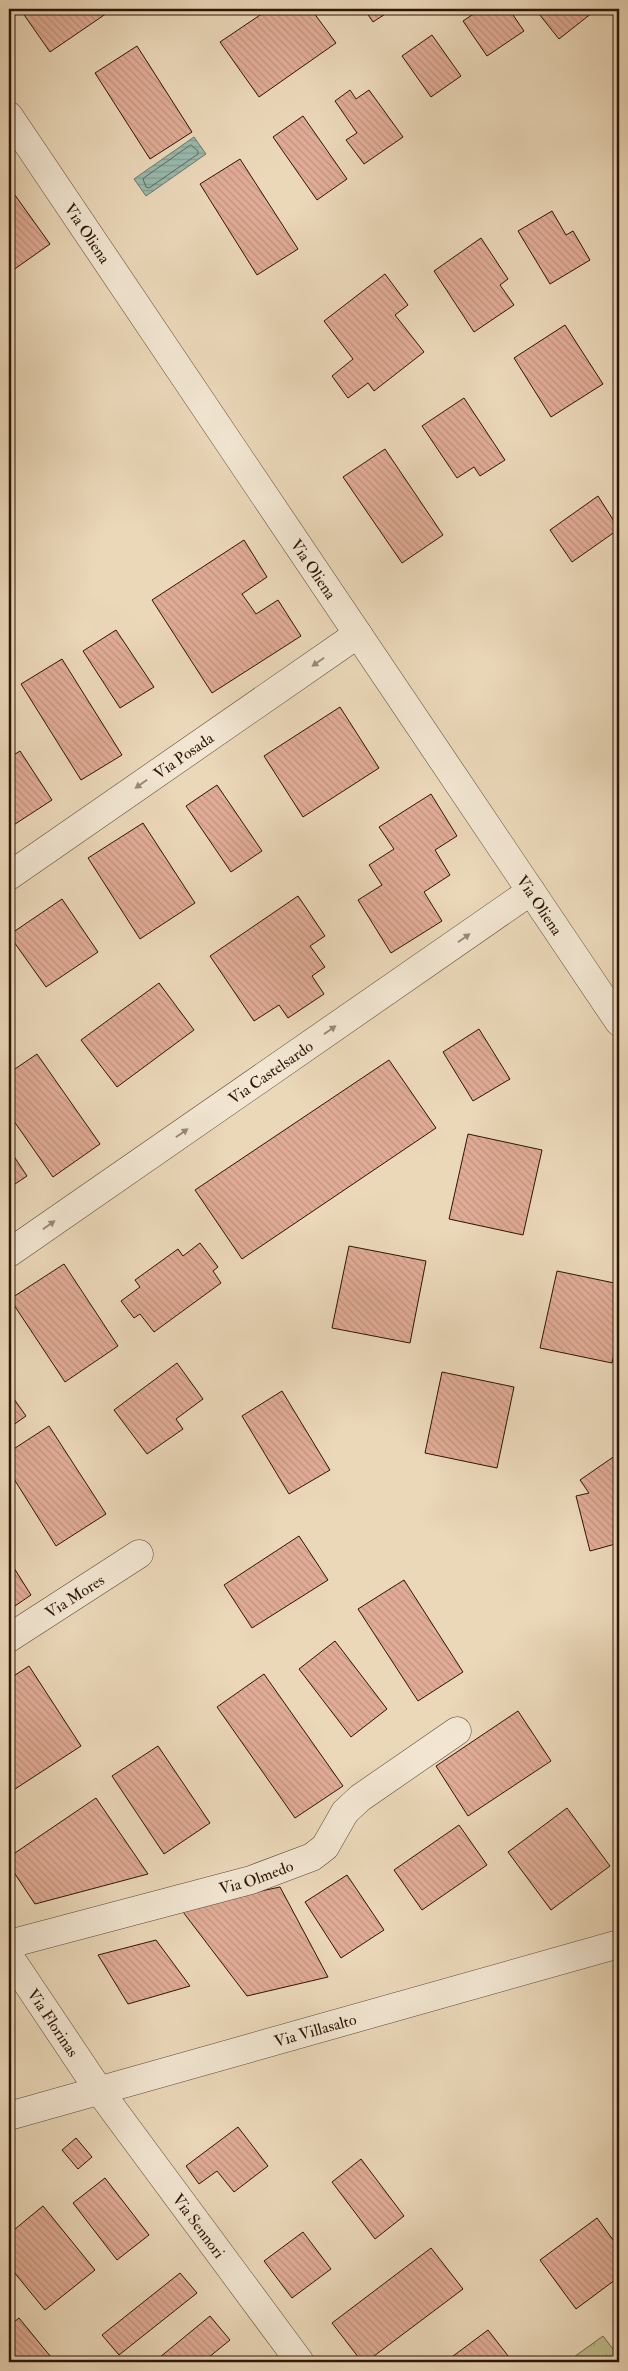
<svg xmlns="http://www.w3.org/2000/svg" width="628" height="2371" viewBox="0 0 628 2371" font-family="'IM FELL Double Pica',serif">
<style>
.grass{fill:url(#grass-tufts);stroke:#766848}
.water{fill:url(#water-rules);stroke:#6d786a}
.lines{fill:none;stroke-linecap:round;stroke-linejoin:round}
.shore{stroke:#62675a;stroke-width:1}
.building{fill:url(#building-back-hatch);stroke:#2d1406}
.street-casing{stroke:#5c4533;stroke-width:29}
.street{stroke:#f2e6d2;stroke-width:28}
.oneway{fill:#998876}
.labels{text-anchor:middle;stroke-width:4;stroke-linejoin:round;paint-order:stroke}
.street-label{font-size:16px;fill:#2d1406;stroke:#f2e6d2}
</style>
<defs>
<pattern id="grass-tufts" width="24" height="20" patternUnits="userSpaceOnUse" patternTransform="scale(1.25)"><rect width="24" height="20" fill="#bebc8b"/><path d="M3 7l-1-3M5 7V3M7 7l1-3M15 17l-1-3M17 17v-4M19 17l1-3" fill="none" stroke="#a4a176"/></pattern>
<pattern id="water-rules" width="6" height="5" patternUnits="userSpaceOnUse" patternTransform="scale(1.25)"><rect width="6" height="5" fill="#98baad"/><path d="M0 2.5h6" fill="none" stroke="#839f93"/></pattern>
<pattern id="building-back-hatch" width="6" height="6" patternUnits="userSpaceOnUse" patternTransform="scale(1.25)"><rect width="6" height="6" fill="#e1ac96"/><path d="M-1 5l2 2M0 0l6 6M5-1l2 2" fill="none" stroke="#c19380"/></pattern>
</defs>
<rect width="100%" height="100%" fill="#ebd8b9"/>
<filter id="stains"><feTurbulence type="fractalNoise" baseFrequency=".004" numOctaves="4"/><feColorMatrix values="0 0 0 0 .2 0 0 0 0 .09 0 0 0 0 .02 0 0 0 .5 -.17"/></filter>
<radialGradient id="worn" r=".72"><stop offset=".6" stop-color="#630" stop-opacity="0"/><stop offset="1" stop-color="#630" stop-opacity=".3"/></radialGradient>
<path class="grass" d="M603,2336L619,2357V2362H567Z"/>
<path class="water" d="M194,137L206,154L146,196L134,179Z"/>
<g class="lines">
<path class="shore" d="M191,145L198,151V154L149,188L146,187L143,179Z"/>
</g>
<path class="building" d="M20,9H113L50,52Z
M269,9H311L336,43L259,97L220,42Z
M364,9H393L373,22Z
M481,9H509L524,31L487,56L463,21Z
M535,9H597L559,39Z
M432,35L461,76L431,97L402,56Z
M137,46L192,132L150,159L95,73Z
M350,90L356,99L369,90L403,137L364,164L346,140L357,133L335,101Z
M303,116L347,179L317,200L273,137Z
M240,159L298,249L257,275L200,184Z
M12,191L50,244L9,273V193Z
M552,211L566,235L573,231L590,260L550,284L518,231Z
M481,238L508,279L500,285L514,305L474,332L434,271Z
M385,274L408,305L395,315L424,352L374,391L368,383L348,398L332,376L353,359L324,321Z
M565,325L603,384L551,417L514,358Z
M464,398L505,460L480,476L474,467L457,478L422,426Z
M385,449L443,535L402,563L343,477Z
M598,496L619,529L572,562L550,530Z
M244,540L267,577L242,594L256,614L278,600L301,636L212,693L152,600Z
M116,630L154,687L120,708L83,651Z
M62,659L122,755L81,780L21,684Z
M340,707L379,768L303,817L264,756Z
M20,751L52,800L9,828V758Z
M217,785L262,851L231,872L186,806Z
M431,794L457,836L435,850L450,875L424,892L442,921L391,953L358,900L382,885L369,865L394,849L379,827Z
M143,823L195,903L140,939L88,858Z
M298,896L325,936L310,946L325,967L312,976L324,994L288,1018L279,1005L254,1021L210,956Z
M62,899L98,952L46,987L9,935Z
M159,983L194,1030L117,1087L81,1040Z
M479,1029L510,1079L473,1101L443,1052Z
M37,1054L100,1144L53,1177L9,1114V1073Z
M389,1060L436,1128L242,1259L195,1190Z
M468,1134L542,1150L523,1235L449,1219Z
M9,1149L27,1176L9,1188Z
M200,1243L218,1267L213,1271L221,1283L154,1332L140,1314L134,1318L121,1301L140,1287L135,1280L178,1249L183,1256Z
M349,1246L426,1261L410,1343L332,1328Z
M64,1264L118,1346L65,1382L10,1299Z
M557,1271L619,1284V1329L612,1363L540,1348Z
M177,1363L203,1399L176,1419L183,1429L147,1454L114,1410Z
M442,1372L514,1387L497,1468L425,1453Z
M282,1391L330,1470L289,1494L242,1416Z
M9,1392L26,1416L9,1428Z
M49,1426L106,1514L56,1546L9,1471V1452Z
M619,1453V1543L590,1551L576,1496L589,1493L580,1480Z
M299,1536L328,1580L252,1628L224,1585Z
M9,1560L31,1595L9,1610Z
M404,1580L463,1672L418,1701L358,1609Z
M335,1641L387,1709L351,1737L299,1669Z
M29,1666L81,1746L9,1793V1679Z
M264,1674L343,1786L295,1818L217,1707Z
M518,1711L551,1761L468,1816L436,1766Z
M158,1746L210,1823L164,1854L112,1776Z
M96,1798L148,1874L35,1904L9,1865V1857Z
M567,1808L610,1866L551,1910L508,1852Z
M459,1825L487,1865L422,1910L394,1870Z
M347,1875L384,1930L341,1958L305,1902Z
M280,1887L328,1977L247,1996L180,1908Z
M156,1940L190,1986L128,2004L98,1955Z
M238,2127L268,2166L234,2192L217,2171L199,2184L186,2166Z
M76,2138L92,2157L78,2169L62,2150Z
M361,2159L404,2216L375,2239L332,2182Z
M105,2178L149,2235L117,2260L73,2203Z
M43,2206L95,2270L45,2310L9,2266V2234Z
M597,2218L619,2248V2277L576,2309L540,2260Z
M303,2232L331,2269L292,2298L264,2261Z
M431,2248L463,2289L366,2362H362L332,2323Z
M180,2273L197,2293L119,2355L102,2335Z
M210,2316L230,2340L203,2362H154Z
M19,2318L55,2362H9V2326Z
M488,2330L512,2361L445,2362Z"/>
<g class="lines">
<g class="street-casing">
<g id="street">
<path id="s1" d="M9,116L619,1022"/>
<path id="s2" d="M9,876L358,634"/>
<path id="s3" d="M9,1253L531,891"/>
<path id="s4" d="M9,1638L139,1554"/>
<path id="s5" d="M9,1944L251,1880L312,1857L325,1847L345,1812L360,1798L457,1731"/>
<path id="s6" d="M9,1956L98,2089L300,2362"/>
<path id="s7" d="M9,2116L619,1944"/>
</g>
</g>
<use href="#street" class="street"/>
</g>
<defs><path id="oneway-solid" d="M-6-.8H1V-3.2L6.5 0L1 3.2V.8H-6Z" transform="scale(1.25)"/></defs>
<g class="oneway">
<use href="#oneway-solid" transform="translate(318 662) rotate(145)"/>
<use href="#oneway-solid" transform="translate(141 784) rotate(145)"/>
<use href="#oneway-solid" transform="translate(464 938) rotate(-35)"/>
<use href="#oneway-solid" transform="translate(330 1030) rotate(-35)"/>
<use href="#oneway-solid" transform="translate(182 1133) rotate(-35)"/>
<use href="#oneway-solid" transform="translate(49 1225) rotate(-35)"/>
</g>
<g class="labels">
<g class="street-label">
<text dy="6" stroke="none"><textPath href="#s1" startOffset="141">Via Oliena</textPath></text>
<text dy="6" stroke="none"><textPath href="#s1" startOffset="546">Via Oliena</textPath></text>
<text dy="6" stroke="none"><textPath href="#s2" startOffset="212">Via Posada</textPath></text>
<text dy="6" stroke="none"><textPath href="#s1" startOffset="951">Via Oliena</textPath></text>
<text dy="6" stroke="none"><textPath href="#s3" startOffset="318">Via Castelsardo</textPath></text>
<text dy="6" stroke="none"><textPath href="#s4" startOffset="78">Via Mores</textPath></text>
<text dy="6" stroke="none"><textPath href="#s5" startOffset="256">Via Olmedo</textPath></text>
<text dy="6" stroke="none"><textPath href="#s6" startOffset="80">Via Florinas</textPath></text>
<text dy="6" stroke="none"><textPath href="#s7" startOffset="318">Via Villasalto</textPath></text>
<text dy="6" stroke="none"><textPath href="#s6" startOffset="330">Via Sennori</textPath></text>
</g>
</g>
<rect width="628" height="2371" fill="none" stroke="#ebd8b9" stroke-width="30"/>
<rect x="10" y="10" width="608" height="2351" fill="none" stroke="#2d1406" stroke-width="2.5"/>
<rect x="15" y="15" width="598" height="2341" fill="none" stroke="#2d1406"/>
<rect width="100%" height="100%" filter="url(#stains)"/>
<rect width="100%" height="100%" fill="url(#worn)"/>
</svg>
